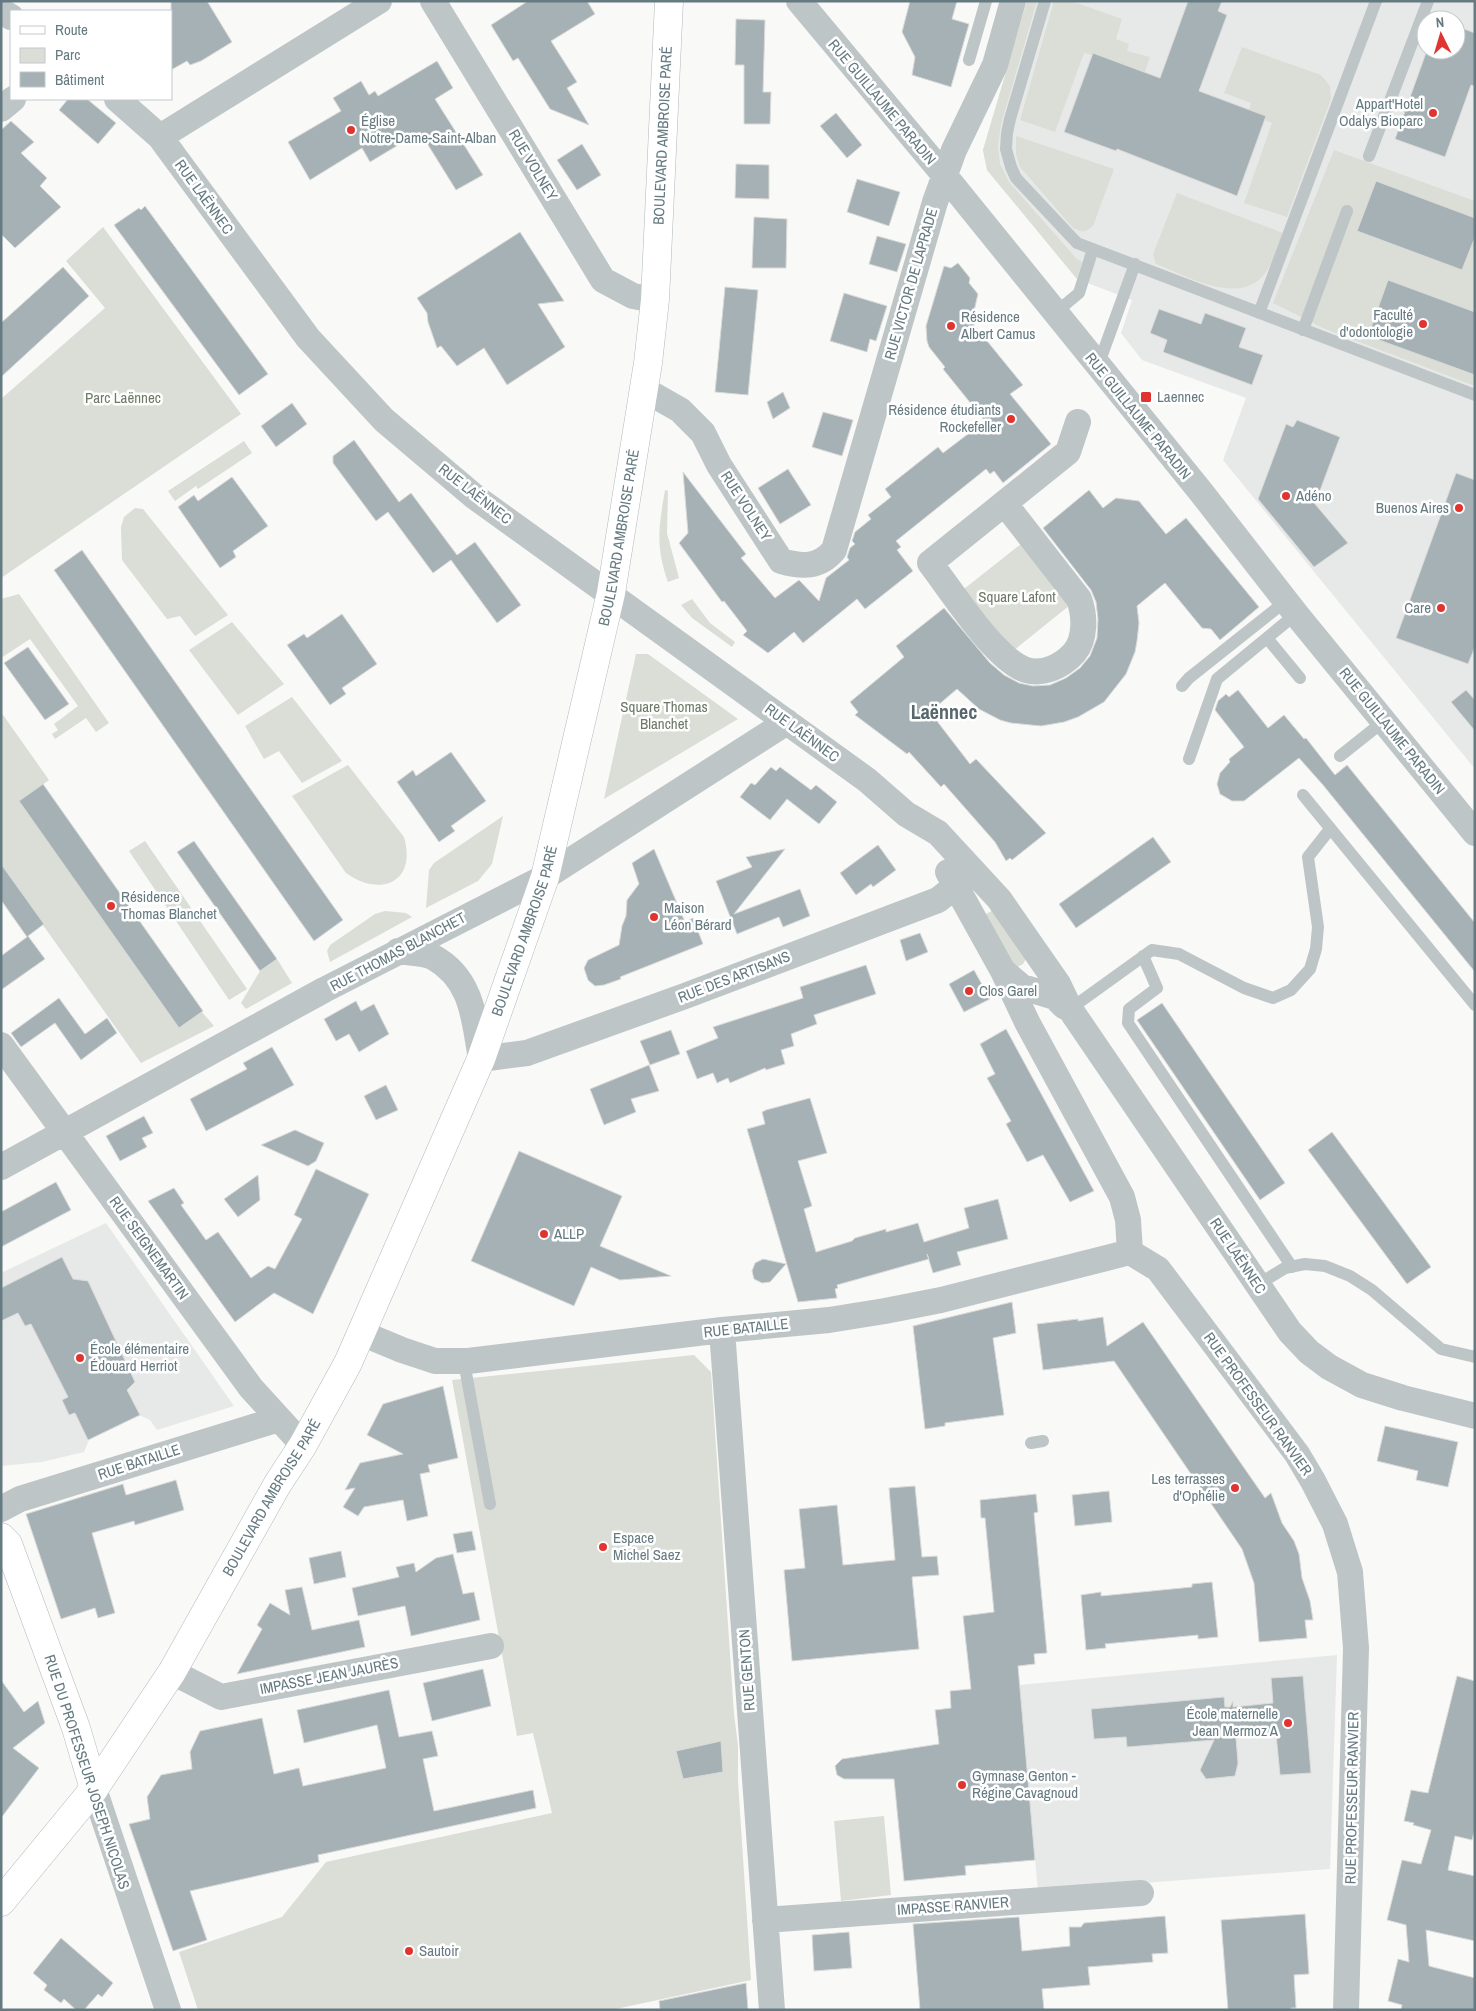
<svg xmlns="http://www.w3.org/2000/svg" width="1476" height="2011" viewBox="0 0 1476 2011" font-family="'Archivo Narrow',sans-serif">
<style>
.built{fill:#e7e9e8;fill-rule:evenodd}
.green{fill:#daded6}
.building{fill:#a5b1b4;stroke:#dbdbd9}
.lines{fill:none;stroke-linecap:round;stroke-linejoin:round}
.secondary-casing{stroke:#b0b9bc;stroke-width:29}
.lane{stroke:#bec5c7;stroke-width:12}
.street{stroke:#bec5c7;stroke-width:26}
.secondary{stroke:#fff;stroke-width:28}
.poi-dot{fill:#e03430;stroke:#fff;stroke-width:2}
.labels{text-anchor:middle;stroke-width:5;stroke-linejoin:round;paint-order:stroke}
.street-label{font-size:15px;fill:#657a81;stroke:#fff}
.poi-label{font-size:15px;fill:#657a81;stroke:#fff;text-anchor:start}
.park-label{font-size:15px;fill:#6c7964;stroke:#fff}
.district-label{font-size:20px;font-weight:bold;fill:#57676c;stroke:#fff}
</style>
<rect width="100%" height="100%" fill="#f9f9f7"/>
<path class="built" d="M1027,1H1475V769L1223,460L1246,398L1142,360L1121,333L1132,300L1077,279L987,170L983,150ZM1426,20H1456V50H1426Z
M106,1223L234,1406L157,1430L150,1420L139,1415L89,1440L84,1452L42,1462L1,1466V1273Z
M1337,1655L1330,1869L1038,1891L1019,1685Z"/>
<path class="green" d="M1027,1H1037L1001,124L998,146L1000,164L1009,182L1076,258L1082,262L1077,279L987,170L983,150Z
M1054,1H1071L1122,19L1116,39L1129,44L1127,51L1150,57L1145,72L1093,53L1092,55L1084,53L1055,132L1020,120Z
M1242,47L1321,75L1330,86L1331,99L1287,217L1244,203L1272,123L1265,120L1266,116L1249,110L1251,103L1224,93Z
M1016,136L1114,169L1093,226C1085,233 1081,232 1073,228L1020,167L1016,154Z
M1334,150L1475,201V312L1388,281L1368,335L1475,375V386L1325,329L1273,303Z
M1177,193L1283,233C1277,245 1274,262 1266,272C1241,308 1187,276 1156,264L1153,254Z
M103,227L241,414L1,578V399L105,308L66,261Z
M244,441L252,453L198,489L196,486L175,501L168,491Z
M665,490L668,491L667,533L679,578L668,582C655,546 659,526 665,490Z
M135,508L143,509L228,615L195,636L180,616L167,619L122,560L121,527L124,517Z
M1021,544L1070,605L1013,651L964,589Z
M19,594L109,723L96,732L86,718L55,739L52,734L58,730L54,724L78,706L30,639L1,658V599Z
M692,599L710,623L735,642L732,647L692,618L681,605Z
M232,622L284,684L238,715L189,650Z
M636,654H648L738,719L604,799Z
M292,697L342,761L302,783L279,751L264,759L245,726Z
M1,712L49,780L20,801L214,1026L141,1063L1,866Z
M348,765L404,837C417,882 381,898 346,873L292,796Z
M503,816L492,864L478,881L426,908L429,870L434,863Z
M145,841L247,989L229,1000L129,851Z
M999,907L1027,957L1023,964L1017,967L1011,965L984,915Z
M385,911L406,913L412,917L330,962L327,951L330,945L375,914Z
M277,959L292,983L246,1009L241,1003L260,971Z
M694,1355L711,1372L734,1714L738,1746V1781L751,1980L611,2010H198L179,1952L282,1917L326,1862L552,1813L533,1733L517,1736L452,1380Z
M884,1816L891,1895L841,1901L834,1821Z"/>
<path class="building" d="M171,1H207L232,42L201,61L190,65L187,61L171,70Z
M528,1H587L595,14L551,41L577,82L567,88L589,125L550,109L518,58L513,61L491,25Z
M910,1H957L952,19L969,24L951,87L912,75L915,57L902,32Z
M1188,1H1222L1218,11L1227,15L1199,91L1266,116L1237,196L1117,149L1116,151L1064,132L1093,53L1160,78Z
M736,19L765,20L763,92H771L770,124H744V65H735Z
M1456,26L1475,33V86L1471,85L1445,157L1395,139L1427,50H1456Z
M437,61L453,88L435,99L483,175L456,190L420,132L370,162L362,148L310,180L288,142L341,111L333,98L361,81L369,95L375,91L378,96Z
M68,99H87L116,123L98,144L59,110Z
M836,113L862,145L847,158L820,126Z
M11,121L34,142L21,153L47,178L40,186L61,207L15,248L1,234V130Z
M582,144L601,175L577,190L557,160Z
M736,164L769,165V199L735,198Z
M857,179L900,192L889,226L847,212Z
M1376,181L1475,218V237L1462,270L1357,231Z
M145,206L268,374L239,395L114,225L139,208L141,210Z
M754,217L787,219L786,268H752Z
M520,232L564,301L538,304L565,347L507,385L484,348L457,366L441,346L437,348L428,322L427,313L417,298Z
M877,236L906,244L897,272L869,264Z
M958,263L970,278L969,283L978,294L974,311L977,316L974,325L1023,385L1010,394L1051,444L1003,483L994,471L990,474L986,469L896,541L901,547L897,550L913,571L865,609L857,599L803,643L794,632L768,653L743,635L747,631L724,601L722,602L679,543L688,533L683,472L746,554L741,558L775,598L799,580L819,601L826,578L849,560L847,557L850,548L855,544L852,541L855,532L871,519L868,515L891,497L885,489L938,447L943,453L985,421L943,369L945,367L929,347L927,341L926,326L944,266L951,268Z
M63,267L89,296L1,377V323Z
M1388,280L1475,312V375L1368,336Z
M725,287L758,290L748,395L715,392Z
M844,293L887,306L876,341L870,339L867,352L830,341Z
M1159,309L1201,324L1205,313L1246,328L1239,347L1263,355L1252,385L1163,352L1167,340L1150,333Z
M783,392L790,408L773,419L767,402Z
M292,403L307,424L276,447L261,426Z
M823,412L853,420L842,456L812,447Z
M1297,420L1340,437L1315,504L1348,543L1314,567L1258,499L1286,424L1293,427Z
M354,440L399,502L411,493L457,555L475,542L521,605L497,623L451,560L433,573L388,512L376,521L333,463V456Z
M788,469L811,505L780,524L758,488Z
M1456,473L1475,480V647L1468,664L1396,638Z
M232,477L268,526L233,551L236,557L220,568L178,507L194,495L198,501Z
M1089,490L1103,508L1116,498L1139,501L1166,534L1186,518L1259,607L1220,640L1211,629L1202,628L1165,583L1137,606L1139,623L1137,641L1135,652L1126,674L1104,702L1078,717L1064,722L1041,726L1011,723L1000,720L979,709L957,689L930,712L970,764L976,759L1046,833L1012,860L1010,858L1006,861L995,842L944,784L941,787L909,752L907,754L855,715L858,712L850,702L904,657L896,646L944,608L990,663L1004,675L1019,683L1033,686L1050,685L1066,678L1080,668L1090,656L1097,638L1098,619L1096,602L1091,590L1043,528Z
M82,550L343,920L314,941L54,570Z
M342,614L377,664L342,688L346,694L330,705L287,645L304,634L307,638Z
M28,647L69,704L45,720L4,663Z
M1238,690L1268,728L1284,715L1304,739L1306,738L1335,775L1347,765L1475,923V972L1323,785L1299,758L1244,801H1232L1220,794L1217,784L1220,773L1230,762L1229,759L1244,747L1215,710L1218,701L1226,694L1229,697Z
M1466,690L1475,700V731L1451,702Z
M451,752L486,801L451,826L455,831L439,842L397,782L413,770L416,776Z
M771,767L776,771L780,767L811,790L816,785L837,802L819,824L787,799L770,820L740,797L751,783L755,785Z
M43,784L203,1011L179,1028L19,801Z
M1153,837L1171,862L1076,928L1059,904Z
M194,841L277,959L260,971L177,852Z
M878,845L896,870L873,887L871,884L856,895L840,873Z
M654,849L685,922L693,918L703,944L620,977L621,979L604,985L595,986L588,980L584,968L588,960L619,945L622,926L626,916L627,900L639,884L632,863Z
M785,849L734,914L800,889L810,916L783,927L779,917L737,934L716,881L752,867L746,857Z
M1,864L44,924L28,936L45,959L1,990V956L27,937L1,900Z
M920,933L928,952L906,961L900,940Z
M866,965L876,994L814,1015L817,1024L791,1034L794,1046L781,1050L785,1064L766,1070L765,1068L730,1083L728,1078L717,1083L713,1073L697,1079L686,1051L718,1038L713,1027L803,998L800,987Z
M974,970L990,999L964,1012L949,984Z
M59,998L85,1034L107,1018L117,1033L81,1060L55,1023L21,1047L11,1033Z
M356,1001L361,1011L374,1004L389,1034L359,1052L349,1034L336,1041L324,1019Z
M1162,1003L1285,1183L1260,1200L1137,1020Z
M1006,1029L1094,1191L1070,1202L1043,1155L1027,1162L1006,1124L1011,1121L987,1078L995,1074L980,1044Z
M671,1030L680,1054L650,1065L640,1041Z
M272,1047L294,1085L206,1131L190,1099L247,1069L243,1063Z
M649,1065L659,1091L631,1099L636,1112L604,1125L590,1089Z
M386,1085L398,1110L376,1120L364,1096Z
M810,1098L827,1153L798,1161L812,1206L804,1209L816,1252L852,1241L855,1238L886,1229V1232L918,1223L924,1242L969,1228L964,1208L998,1199L1008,1239L957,1252L961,1265L933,1273L927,1254L929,1259L837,1285L838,1288L835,1289L837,1298L798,1302L747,1129L765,1124L762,1112L766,1110Z
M144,1116L153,1133L142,1138L147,1147L120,1161L106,1136Z
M295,1130L324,1143L316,1161L308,1166L261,1145Z
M1332,1132L1431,1267L1407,1284L1308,1150Z
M519,1151L622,1196L600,1246L671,1276L620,1280L591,1267L574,1306L471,1261Z
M316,1169L369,1194L313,1314L274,1293L235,1322L148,1201L174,1188L184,1203L181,1205L206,1240L218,1232L251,1278L268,1266L275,1269L302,1219L294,1215Z
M258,1175L260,1200L238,1217L224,1199Z
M56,1182L71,1210L1,1247V1212Z
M62,1257L73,1279L88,1281L135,1382L127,1390L140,1415L88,1440L75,1413L69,1415L62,1400L68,1397L31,1324L25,1326L18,1313L1,1321V1288Z
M763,1259L786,1264L770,1282L762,1283L754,1279L752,1271L755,1263Z
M1012,1302L1016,1333L993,1338L1004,1415L945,1423V1426L925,1429L913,1326Z
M1103,1317L1107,1346L1143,1322L1265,1498L1271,1493L1282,1523L1294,1541L1299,1554L1302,1578L1310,1601L1313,1620H1305L1307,1638L1259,1642L1254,1583L1242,1549L1114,1361L1043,1370L1037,1324L1078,1319V1321Z
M443,1386L458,1458L428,1465L430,1472L420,1474L428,1516L407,1521L403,1500L364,1507L358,1516L343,1507L355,1488L345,1490L360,1463L403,1454L367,1435L383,1404Z
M1385,1426L1458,1442L1448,1487L1416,1480L1418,1471L1377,1461Z
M176,1480L184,1510L135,1525L134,1521L92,1533L115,1613L98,1618L95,1608L61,1619L26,1514L123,1484L126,1495Z
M915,1486L922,1557L937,1556L939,1575L912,1577L919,1649L792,1661L784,1570L805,1568L799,1509L837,1505L843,1565L895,1560L889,1488Z
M1109,1491L1112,1522L1075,1526L1072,1495Z
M1036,1494L1038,1512L1034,1513L1047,1653L1034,1654L1035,1664L1018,1666L1035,1860L965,1866L966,1875L904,1881L894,1779H844L837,1775L835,1766L842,1759L939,1744L935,1710L951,1708L950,1691L971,1689L963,1616L994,1612L985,1518H981L980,1500Z
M472,1531L476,1550L457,1553L453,1534Z
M341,1551L346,1577L314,1584L309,1558Z
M453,1554L463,1594L474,1592L480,1620L411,1636L405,1606L358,1616L352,1588L399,1577L396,1567L414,1563L416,1572L436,1558Z
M1212,1582L1218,1637L1198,1639V1635L1105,1644L1106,1648L1086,1650L1081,1595L1101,1592V1596L1192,1587V1584Z
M302,1587L312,1630L359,1620L365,1647L237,1674L262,1629L257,1625L270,1603L290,1615L285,1590Z
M483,1669L491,1706L432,1721L423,1683Z
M1303,1676L1311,1773L1280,1775L1276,1734L1236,1738L1238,1763L1235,1776L1206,1779L1200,1770L1214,1740L1127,1747L1126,1737L1094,1739L1091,1709L1224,1697L1225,1707H1230L1233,1701V1707L1273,1703L1271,1678Z
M1457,1676L1475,1681V1829L1472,1840L1455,1836L1448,1870L1475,1876V1941L1426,1930L1429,1966L1475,1978V2010H1401L1402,2005L1388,2001L1398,1959L1409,1962L1406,1925L1387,1920L1402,1860L1421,1864L1431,1830L1413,1825L1414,1823L1404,1821L1411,1790L1428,1793Z
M1,1680L24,1712L38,1701L45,1723L13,1748L39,1768L1,1818Z
M389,1690L399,1737L432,1731L438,1756L423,1759L434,1811L533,1790L536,1808L318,1855L319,1862L190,1891L207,1940L173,1951L129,1824L150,1819L147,1797L161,1775L192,1769L190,1752L200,1731L262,1718L274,1774L299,1768L303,1786L386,1768L377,1725L304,1743L297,1710Z
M721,1741L723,1772L683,1779L676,1751Z
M1305,1914L1309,1974L1294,1975L1296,2008H1291V2010H1228L1221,1920Z
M1165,1916L1168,1953L1152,1954L1153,1962L1088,1967L1090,1985L1042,1989L1044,2010H920L913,1924L1019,1917L1022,1951L1070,1946L1069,1927H1081L1084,1923Z
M849,1932L852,1968L814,1971L812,1935Z
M61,1938L113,1983L102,1997L98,1994L84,2010H76L64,1999L61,2003L44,1990L47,1985L33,1973Z
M746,1983L748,2010H660L659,2001Z"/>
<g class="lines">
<g class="secondary-casing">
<g id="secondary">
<path d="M1,1537L8,1544L76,1728L94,1789"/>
<path id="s1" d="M1,1902L94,1789L172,1672L277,1485L303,1445L348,1363L481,1059L545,877L611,593L648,363L655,300L669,1"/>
</g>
</g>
<path class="lane" d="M1045,1L1010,119L1007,133L1006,149L1011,167L1016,178L1077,243L1475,395
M969,60L986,1
M1369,156L1428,1
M1055,313L1079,293L1093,249
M1259,313L1376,1
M1303,330L1347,211
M1098,366L1135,264
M1267,638L1300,678
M1182,686L1189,678L1286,601
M1340,756L1384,721
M1189,759L1217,679L1296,614
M1303,795L1475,1005
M1143,956L1157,988L1129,1009L1128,1023L1292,1267
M1070,1009L1152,950L1179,954L1244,988L1273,998L1291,990L1310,969L1316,949L1318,927L1308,857L1330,829
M1257,1285L1285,1268L1305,1264L1325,1266L1350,1276L1372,1290L1441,1349L1475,1357
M464,1362L490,1504
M1031,1443L1043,1441"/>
<path class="street" d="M433,1L603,280L633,296L655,300
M799,1L945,176L1201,492L1296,614L1475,833
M1,11L11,17
M117,99L160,137L308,338L384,420L475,497L867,780L906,814L938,833L999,899L1058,984L1070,1009L1290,1332L1309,1352L1329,1367L1362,1385L1403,1398L1475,1416
M1,109L13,99
M160,137L379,1
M643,389L680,410L703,433L719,465L781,561C802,567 819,568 834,550L935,202L954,150L995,65L1013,1
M1005,504L1079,599C1085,615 1086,639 1074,653C1062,666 1044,675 1026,670C995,660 951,590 930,563L1068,452L1078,422
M948,872L1003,971L1022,987L1055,997L1064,1006L1070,1009
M398,951C409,953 424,953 433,957C473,979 474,1019 481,1059L527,1053L685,996L938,900C955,887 961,883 964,861
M1003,971L1027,1022L1122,1197L1128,1220L1130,1252
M1,1045L251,1388L303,1445
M1,1167L324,990L545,877L787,722
M1130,1252L1158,1269L1297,1454L1313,1481L1335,1524L1350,1572L1356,1648L1346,2010
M722,1330L772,2010
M361,1333L402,1350L435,1361H468L722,1330L829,1320L885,1311L941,1300L1130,1252
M1,1509L20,1499L279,1419
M172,1672L221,1697L491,1646
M94,1789L168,2010
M765,1920L1141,1893"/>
<use href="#secondary" class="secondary"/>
</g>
<g class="poi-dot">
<circle cx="1433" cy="113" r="5"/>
<circle cx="351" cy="130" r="5"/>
<circle cx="1423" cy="324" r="5"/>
<circle cx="951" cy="326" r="5"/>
<rect x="1140" y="391" width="12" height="12" rx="2.5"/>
<circle cx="1011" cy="419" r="5"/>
<circle cx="1286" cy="496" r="5"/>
<circle cx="1459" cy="508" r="5"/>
<circle cx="1441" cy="608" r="5"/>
<circle cx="111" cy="906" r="5"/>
<circle cx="654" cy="917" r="5"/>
<circle cx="969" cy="991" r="5"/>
<circle cx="544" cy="1234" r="5"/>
<circle cx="80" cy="1358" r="5"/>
<circle cx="1235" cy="1488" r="5"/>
<circle cx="603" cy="1547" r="5"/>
<circle cx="1288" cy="1723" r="5"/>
<circle cx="962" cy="1785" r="5"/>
<circle cx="409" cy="1951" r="5"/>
</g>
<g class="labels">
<g class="street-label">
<text transform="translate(882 102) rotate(50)" y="5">RUE GUILLAUME PARADIN</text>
<text dy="5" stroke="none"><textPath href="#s1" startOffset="1920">BOULEVARD AMBROISE PARÉ</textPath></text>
<text transform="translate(533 165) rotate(59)" y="5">RUE VOLNEY</text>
<text transform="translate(204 197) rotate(54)" y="5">RUE LAËNNEC</text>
<text transform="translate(911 284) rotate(-74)" y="5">RUE VICTOR DE LAPRADE</text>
<text transform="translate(1138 416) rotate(51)" y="5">RUE GUILLAUME PARADIN</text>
<text transform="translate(475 494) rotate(38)" y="5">RUE LAËNNEC</text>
<text transform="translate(746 506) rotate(57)" y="5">RUE VOLNEY</text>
<text dy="5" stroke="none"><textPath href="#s1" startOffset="1515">BOULEVARD AMBROISE PARÉ</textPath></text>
<text transform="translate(1392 731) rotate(51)" y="5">RUE GUILLAUME PARADIN</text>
<text transform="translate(802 733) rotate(36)" y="5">RUE LAËNNEC</text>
<text dy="5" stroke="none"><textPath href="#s1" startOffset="1110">BOULEVARD AMBROISE PARÉ</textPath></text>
<text transform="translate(398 952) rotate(-28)" y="5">RUE THOMAS BLANCHET</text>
<text transform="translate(734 977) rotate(-21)" y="5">RUE DES ARTISANS</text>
<text transform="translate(149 1248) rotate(54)" y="5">RUE SEIGNEMARTIN</text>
<text transform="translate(1238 1256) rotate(56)" y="5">RUE LAËNNEC</text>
<text transform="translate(746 1328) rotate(-6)" y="5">RUE BATAILLE</text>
<text transform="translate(1258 1404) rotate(54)" y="5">RUE PROFESSEUR RANVIER</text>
<text transform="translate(139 1462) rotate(-18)" y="5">RUE BATAILLE</text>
<text dy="5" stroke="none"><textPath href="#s1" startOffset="488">BOULEVARD AMBROISE PARÉ</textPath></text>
<text transform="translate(747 1670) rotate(-94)" y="5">RUE GENTON</text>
<text transform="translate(329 1676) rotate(-11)" y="5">IMPASSE JEAN JAURÈS</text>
<text transform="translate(87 1772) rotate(72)" y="5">RUE DU PROFESSEUR JOSEPH NICOLAS</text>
<text transform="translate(1352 1798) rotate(-89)" y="5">RUE PROFESSEUR RANVIER</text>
<text transform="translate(953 1906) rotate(-4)" y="5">IMPASSE RANVIER</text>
</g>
<g class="poi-label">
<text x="1423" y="109" text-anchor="end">Appart'Hotel<tspan x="1423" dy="17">Odalys Bioparc</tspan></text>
<text x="361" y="126">Église<tspan x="361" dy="17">Notre-Dame-Saint-Alban</tspan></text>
<text x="1413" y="320" text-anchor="end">Faculté<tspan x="1413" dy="17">d'odontologie</tspan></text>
<text x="961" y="322">Résidence<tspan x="961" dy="17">Albert Camus</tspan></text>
<text x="1157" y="402">Laennec</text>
<text x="1001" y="415" text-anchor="end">Résidence étudiants<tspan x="1001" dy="17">Rockefeller</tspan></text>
<text x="1296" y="501">Adéno</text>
<text x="1449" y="513" text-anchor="end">Buenos Aires</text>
<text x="1431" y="613" text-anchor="end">Care</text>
<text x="121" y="902">Résidence<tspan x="121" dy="17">Thomas Blanchet</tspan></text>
<text x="664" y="913">Maison<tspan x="664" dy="17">Léon Bérard</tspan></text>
<text x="979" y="996">Clos Garel</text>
<text x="554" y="1239">ALLP</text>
<text x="90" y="1354">École élémentaire<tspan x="90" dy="17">Édouard Herriot</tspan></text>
<text x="1225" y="1484" text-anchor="end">Les terrasses<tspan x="1225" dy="17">d'Ophélie</tspan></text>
<text x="613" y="1543">Espace<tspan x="613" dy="17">Michel Saez</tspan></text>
<text x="1278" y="1719" text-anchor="end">École maternelle<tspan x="1278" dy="17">Jean Mermoz A</tspan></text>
<text x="972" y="1781">Gymnase Genton -<tspan x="972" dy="17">Régine Cavagnoud</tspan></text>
<text x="419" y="1956">Sautoir</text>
</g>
<g class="park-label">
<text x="123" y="403">Parc Laënnec</text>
<text x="1017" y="602">Square Lafont</text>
<text x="664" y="712">Square Thomas<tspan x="664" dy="17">Blanchet</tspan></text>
</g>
<g class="district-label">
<text x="944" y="719">Laënnec</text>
</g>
</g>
<rect width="1476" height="2011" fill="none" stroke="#657a81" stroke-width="5"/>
<rect x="10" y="10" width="162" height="90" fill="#ffffff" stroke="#c1cacd"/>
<rect x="20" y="26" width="25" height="8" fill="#ffffff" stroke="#c1cacd"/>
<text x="55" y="35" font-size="15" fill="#657a81">Route</text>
<rect x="20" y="48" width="25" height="15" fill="#daded6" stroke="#c1cacd"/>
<text x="55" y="60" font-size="15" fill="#657a81">Parc</text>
<rect x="20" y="72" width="25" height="15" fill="#a5b1b4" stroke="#c1cacd"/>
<text x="55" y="85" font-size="15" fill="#657a81">Bâtiment</text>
<g transform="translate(1441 35) rotate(355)"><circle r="24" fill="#ffffff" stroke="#c1cacd"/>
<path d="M0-4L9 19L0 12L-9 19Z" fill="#e03430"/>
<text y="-8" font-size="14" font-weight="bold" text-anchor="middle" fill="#657a81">N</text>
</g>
</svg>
